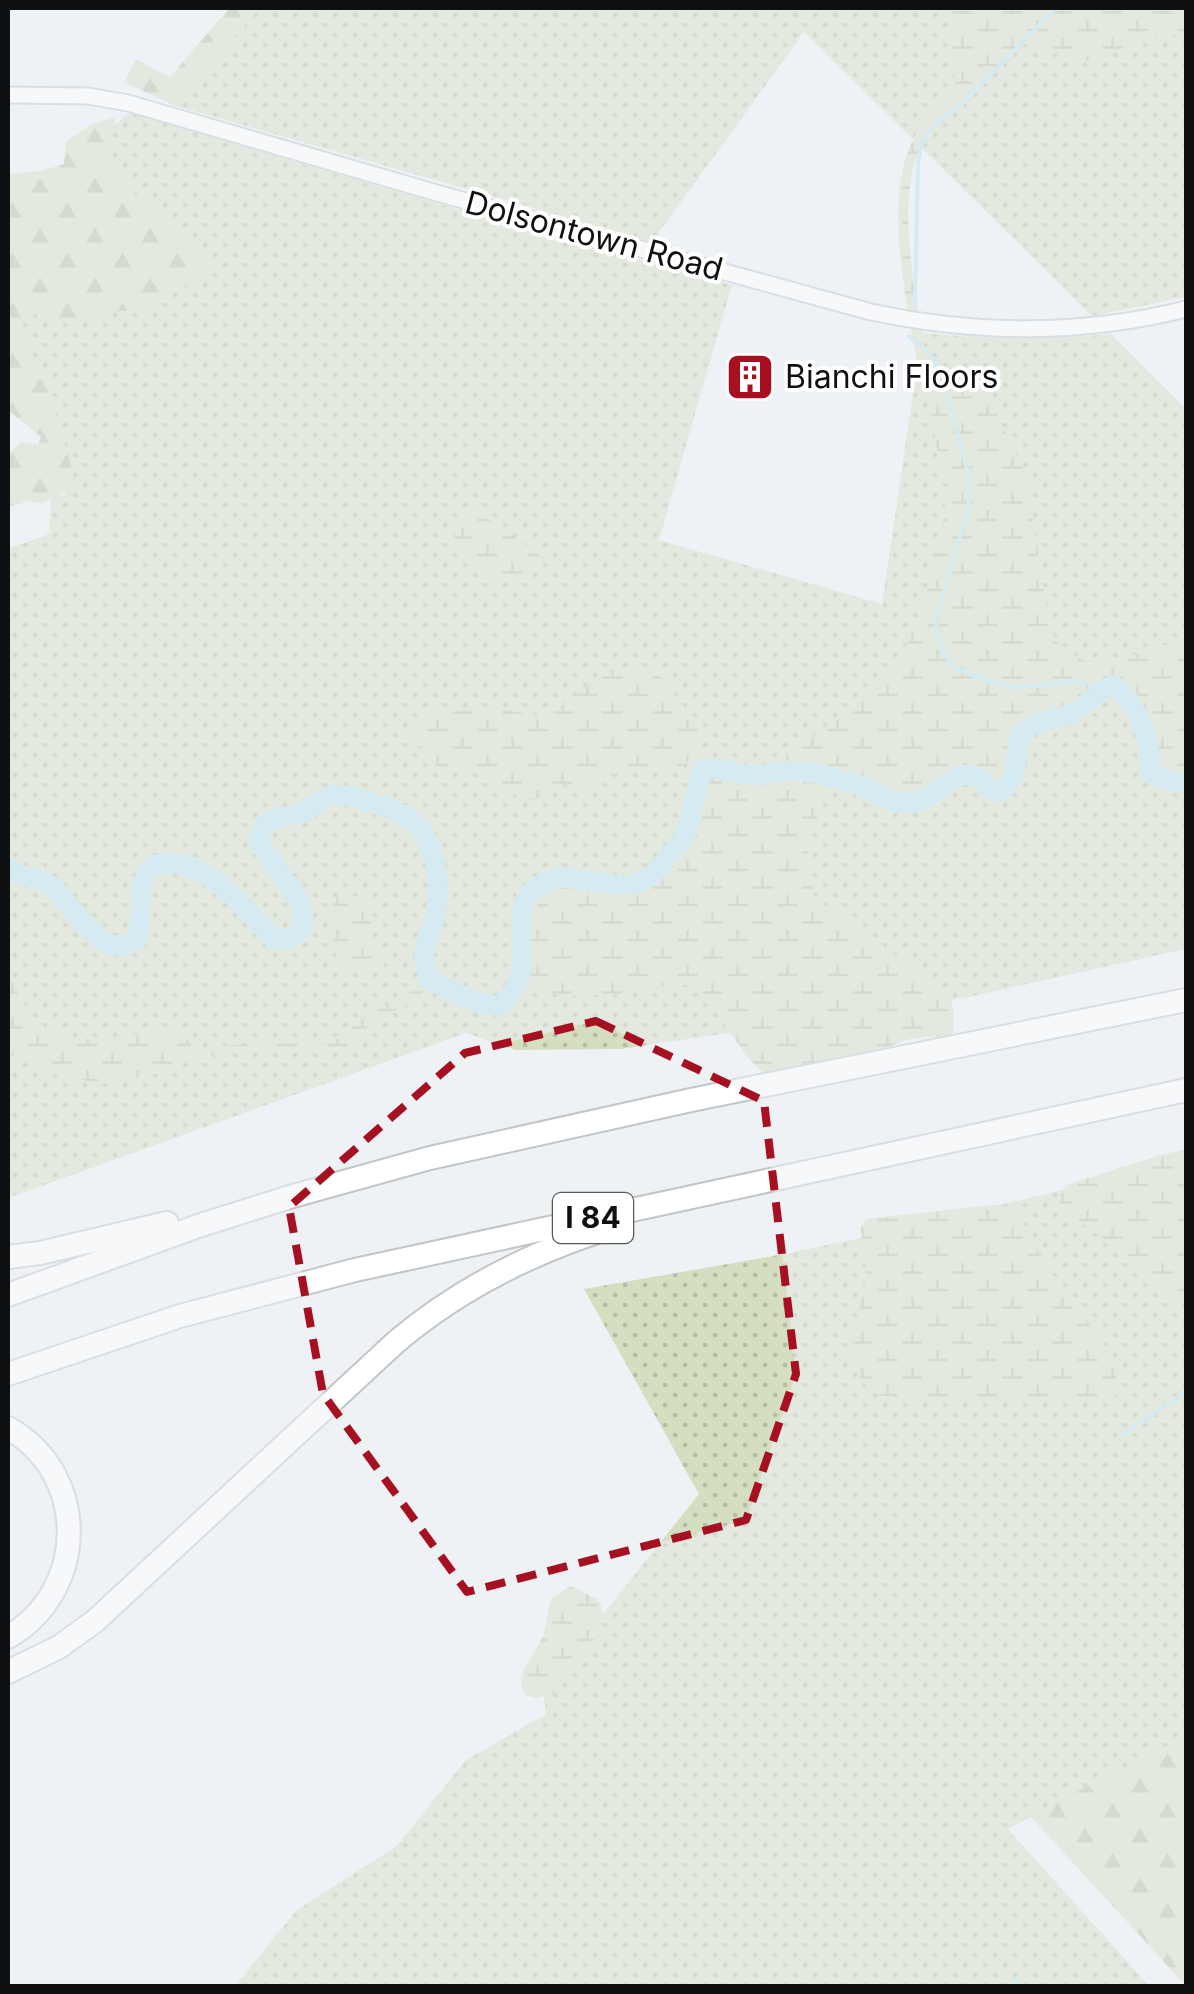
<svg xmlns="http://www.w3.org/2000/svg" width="1194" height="1994" viewBox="0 0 1194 1994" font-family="Inter,sans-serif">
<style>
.grass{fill:url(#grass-dots)}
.forest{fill:url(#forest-firs)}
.wetland{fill:url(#wetland-marsh)}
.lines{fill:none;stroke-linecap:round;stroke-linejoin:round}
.stream{stroke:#b6dfec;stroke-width:4}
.river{stroke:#b6dfec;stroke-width:20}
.tertiary-casing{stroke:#c2c6c9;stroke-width:19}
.motorway-casing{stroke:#c2c6c9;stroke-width:26}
.tertiary{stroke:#fff;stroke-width:15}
.motorway{stroke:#fff;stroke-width:22}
.marked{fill:none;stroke:#a71020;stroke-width:8;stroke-dasharray:20 12;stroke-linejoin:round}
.labels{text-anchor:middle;stroke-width:8;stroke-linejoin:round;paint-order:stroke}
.shield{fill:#fff;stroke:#575858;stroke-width:2.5}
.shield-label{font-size:30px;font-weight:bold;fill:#0f1011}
.street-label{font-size:32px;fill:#0f1011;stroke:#fff}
.poi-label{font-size:32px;fill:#0f1011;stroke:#fff;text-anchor:start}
</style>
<defs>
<pattern id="grass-dots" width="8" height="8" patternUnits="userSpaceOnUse" patternTransform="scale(2.5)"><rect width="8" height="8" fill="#d4dec0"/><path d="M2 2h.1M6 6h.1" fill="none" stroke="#b5bda4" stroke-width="1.8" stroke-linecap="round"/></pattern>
<pattern id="forest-firs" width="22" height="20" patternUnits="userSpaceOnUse" patternTransform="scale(2.5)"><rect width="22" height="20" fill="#d4dec0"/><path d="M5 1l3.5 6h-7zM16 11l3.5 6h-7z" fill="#b5bda4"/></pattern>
<pattern id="wetland-marsh" width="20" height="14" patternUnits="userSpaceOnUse" patternTransform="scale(2.5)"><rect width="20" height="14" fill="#d4dec0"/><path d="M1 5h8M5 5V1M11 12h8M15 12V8" fill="none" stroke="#b5bda4"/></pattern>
</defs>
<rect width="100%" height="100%" fill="#eef2f5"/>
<path class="grass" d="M260,8H1186V297L1092,316L804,32L652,242L173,105Z
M129,113L478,215L732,285L659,540L882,604L922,333C985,339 1048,340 1111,334L1186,409V949L964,998L620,1049L516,1050L466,1033L8,1198V549L49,534L51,496L66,495L57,445L8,313L69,165Z
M1163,1166L1186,1188V1736L1008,1829L1149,1986H235L297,1910L397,1846L466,1760L546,1714L540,1666L577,1647L699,1494L584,1289L768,1257L856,1239Z"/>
<path class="forest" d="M229,8H260L173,105L124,82L136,59L170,77Z
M116,117L108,157L131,192L169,217L199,246L212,271L140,310L106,312L76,324L41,312L16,322L45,377L77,486L42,503L29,501L8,507V452L10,453L21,442L38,444L41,437L8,410V174L41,171L64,164L66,142L90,125Z
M1186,1736V1986L1030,1816Z"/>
<path class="wetland" d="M948,8H1186V38L1166,34L1159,35L1087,61L1072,59L1024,44C1004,63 985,84 963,103C952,113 937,120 929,132C888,189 919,308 929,373L953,378L966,385L981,396L998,416L1027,478L1048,619L1058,645L1084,661L1109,663L1186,639V780H1174L1154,770L1155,735L1145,700L1124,686L1111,681C1094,693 1077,708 1057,714C1044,718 1030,716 1021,727C1004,746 1021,764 997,782L975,764L963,761L918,794L903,797L853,774L811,768L802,761L767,767L777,756L813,737L895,668L917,621L935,565L944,524L945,498L925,378L919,374C908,305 879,192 918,131C928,115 943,104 956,92Z
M472,508L532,549L541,558L525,576C494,585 474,579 459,549C456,542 453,534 454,526C455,521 459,516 461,511Z
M640,667L655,670L698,725L703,743L698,755L669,773C629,765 626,764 593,789L563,784L536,799L524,800L499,784L471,772L436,766L421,752L411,734L412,720L433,712L505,710L548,717L601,676L616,668Z
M711,776L768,785L821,780L817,822L811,838L807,859L810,880L816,899L950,994C954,1009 955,1021 952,1036C937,1037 920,1036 906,1040C854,1057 816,1116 760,1070C744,1057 719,1014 706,995L696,987L680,984L610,995L564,996L547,993L525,981L534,910L545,894L558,888L575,886L616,895L642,891L672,868L695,834L701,804Z
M356,896L368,902L373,936L382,956L384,967C324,987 333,938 333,897Z
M8,972L21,1000L34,1018L49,1031L76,1040L171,1031L185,1036L194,1049L266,1042L323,1044L334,1042L372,1010L433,982L445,987L377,1019L339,1051L324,1054L266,1051L191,1058L176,1070L104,1084L48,1073L8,1054Z
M1186,1150V1302L1175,1297L1060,1205C1060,1196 1061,1188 1069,1184L1164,1154Z
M994,1205L1012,1207L1020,1217L1048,1267L1112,1356L1117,1375L1116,1396L1099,1400L1063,1402L881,1396C832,1369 859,1325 865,1282C867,1263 864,1246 860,1227L866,1219Z
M571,1586L597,1599L601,1605L603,1619L598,1634L553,1694L537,1698L525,1695C513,1673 536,1655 543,1635C547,1625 547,1613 550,1602L553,1597Z"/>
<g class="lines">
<path class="stream" d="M915,306L918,162L922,143L935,124L962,104L1056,8
M909,336L930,354L941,371L967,469L969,507L936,620L940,646L953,668L1008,687L1037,686L1074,681L1105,688
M1123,1434L1186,1392
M1014,1986L1019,1979"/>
<path class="river" d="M8,867C20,879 39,875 51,886C73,903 102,968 138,938C142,918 137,894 146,875C150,866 157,863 166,863C212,862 244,910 274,939C287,941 298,936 304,925L300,902L258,841C260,834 262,826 269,822C280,816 294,816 306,810C317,804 326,793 340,795C361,797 411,813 422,831C438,856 441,892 434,920C432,932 424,945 424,957C424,964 428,973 429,980C449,989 481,1009 503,1005C511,994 519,985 521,972C525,952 515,911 528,896C563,855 603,899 643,880C657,874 662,865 670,854C673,849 678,847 681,843C690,829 696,787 703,769C721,767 739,775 757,775C765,775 772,772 780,771C801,769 828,776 849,782C869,787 886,802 907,803C941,804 945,762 982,779L987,788L995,792C1029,778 1008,751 1024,732C1034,720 1054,720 1068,715C1085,709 1097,690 1114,685C1138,707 1152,737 1150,770L1157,778L1186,784"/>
<g class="tertiary-casing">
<path id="tertiary" d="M8,95L88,96L128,103L437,193L871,312C975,334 1083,335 1186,309"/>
</g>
<g class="motorway-casing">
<path id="motorway" d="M8,1257L40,1253L167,1223
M8,1295L201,1225L293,1196L430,1158L691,1100L1186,1000
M8,1374L180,1316L355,1270L1186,1090
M8,1428C90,1474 88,1591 8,1637
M8,1672L59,1647L95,1621L396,1342C462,1286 536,1250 619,1225"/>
</g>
<use href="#tertiary" class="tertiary"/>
<use href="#motorway" class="motorway"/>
</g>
<path d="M0 0H1194V1994H0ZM596,1021L764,1101L796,1374L746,1520L467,1592L323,1394L289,1207L465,1053Z" fill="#eef2f5" fill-opacity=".55" fill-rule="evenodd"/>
<path class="marked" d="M596,1021L764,1101L796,1374L746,1520L467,1592L323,1394L289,1207L465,1053Z"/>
<defs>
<g id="building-square" transform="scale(2.5)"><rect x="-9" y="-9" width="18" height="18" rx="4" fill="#a71020" stroke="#fff"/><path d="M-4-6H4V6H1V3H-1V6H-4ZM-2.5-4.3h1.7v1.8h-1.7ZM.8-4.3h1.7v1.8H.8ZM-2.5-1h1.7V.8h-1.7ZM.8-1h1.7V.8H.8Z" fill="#fff"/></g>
</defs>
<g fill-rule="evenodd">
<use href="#building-square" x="750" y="377"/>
</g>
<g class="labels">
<rect class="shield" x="553" y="1193" width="80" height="50" rx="8"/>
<g class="shield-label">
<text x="593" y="1228">I 84</text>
</g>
<g class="street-label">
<text transform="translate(594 236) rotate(15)" y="11">Dolsontown Road</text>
</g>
<g class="poi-label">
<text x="785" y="388">Bianchi Floors</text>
</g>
</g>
<rect width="1194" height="1994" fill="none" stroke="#0f1011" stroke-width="20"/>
</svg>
